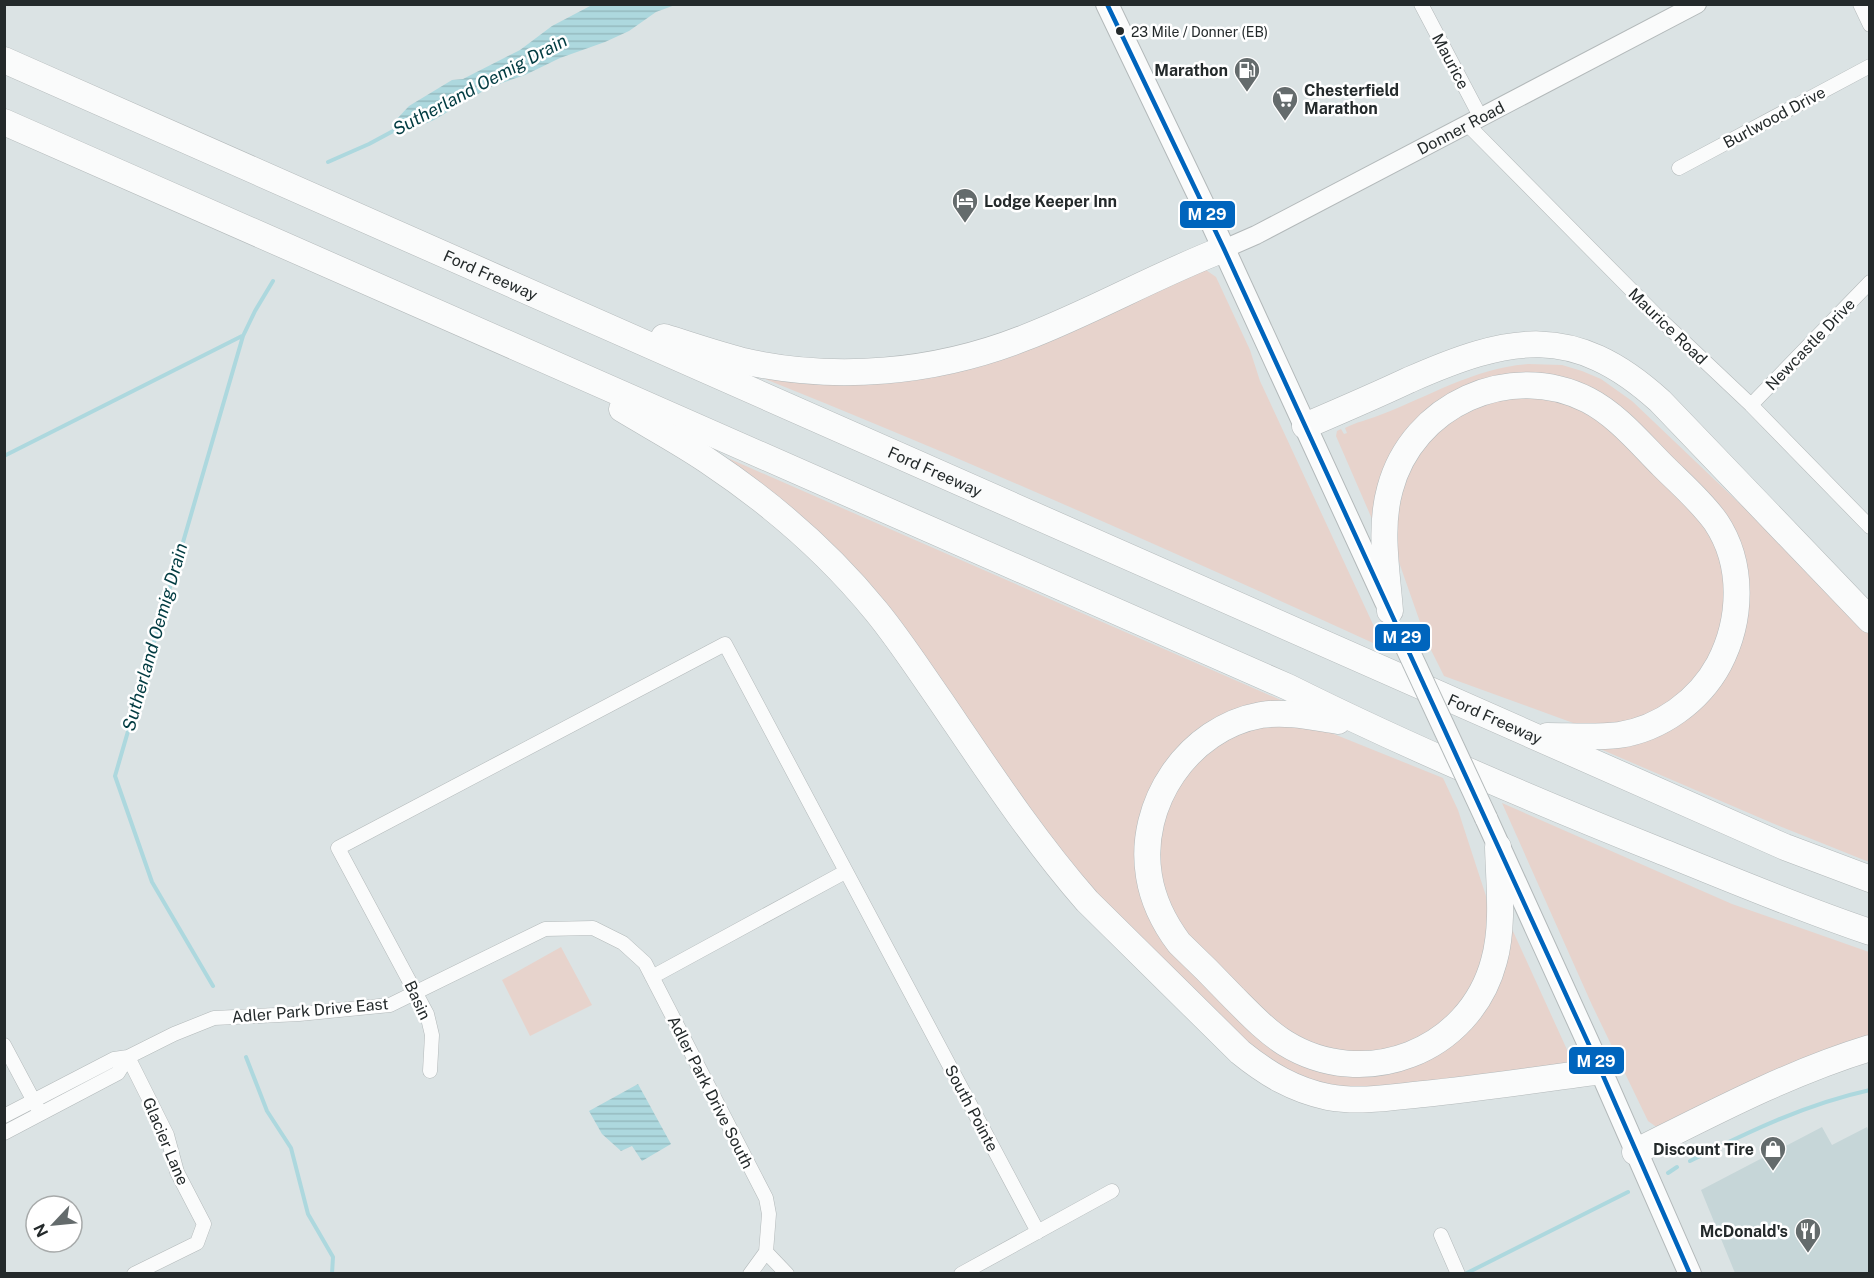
<svg xmlns="http://www.w3.org/2000/svg" width="1874" height="1278" viewBox="0 0 1874 1278" font-family="'Public Sans',sans-serif">
<style>
.built{fill:#c6d6d8}
.green{fill:#e7d3cc}
.water{fill:url(#water-rules)}
.lines{fill:none;stroke-linecap:round;stroke-linejoin:round}
.stream{stroke:#add8de;stroke-width:4}
.minor-casing{stroke:#b3b9ba;stroke-width:15}
.tertiary-casing{stroke:#b3b9ba;stroke-width:20}
.primary-casing{stroke:#b3b9ba;stroke-width:24}
.motorway-casing{stroke:#b3b9ba;stroke-width:27}
.minor{stroke:#fafbfb;stroke-width:14}
.tertiary{stroke:#fafbfb;stroke-width:18}
.primary{stroke:#fafbfb;stroke-width:22}
.motorway{stroke:#fafbfb;stroke-width:26}
.primary-bridge-casing{stroke:#b3b9ba;stroke-width:24;stroke-linecap:butt}
.primary-bridge{stroke:#fafbfb;stroke-width:22}
.bus-1-casing{stroke:#fff;stroke-width:9}
.bus-1{stroke:#0065bd;stroke-width:4.5}
.bus-dot{fill:#242a2b;stroke:#fff;stroke-width:2}
.labels{text-anchor:middle;stroke-width:5;stroke-linejoin:round;paint-order:stroke}
.bus-label{font-size:14px;fill:#242a2b;stroke:#fff;text-anchor:start}
.street-label{font-size:16px;fill:#242a2b;stroke:#fff}
.poi-label{font-size:16px;font-weight:bold;fill:#242a2b;stroke:#fff;text-anchor:end}
.water-label{font-size:18px;font-style:italic;fill:#013b41;stroke:#fff}
.line-badge{stroke:#fff;stroke-width:2}
.badge-label{font-size:16px;text-anchor:middle;font-weight:bold;fill:#fff}
</style>
<defs>
<pattern id="water-rules" width="6" height="5" patternUnits="userSpaceOnUse" patternTransform="scale(1.5)"><rect width="6" height="5" fill="#add8de"/><path d="M0 2.5h6" fill="none" stroke="#95babf"/></pattern>
</defs>
<rect width="100%" height="100%" fill="#dbe3e4"/>
<path class="built" d="M1822,1127L1832,1145L1867,1127L1869,1132V1273H1735L1701,1190Z"/>
<path class="green" d="M1203,268L1216,277L1250,350L1260,381L1384,648C1174,552 964,458 750,373L856,381Z
M1528,364L1562,365L1582,371L1601,379L1632,401L1780,542L1869,631V862L1772,823L1591,745L1708,691L1737,553L1592,396L1454,397L1372,519L1336,436L1337,431L1341,429L1344,434L1347,433L1345,428C1356,422 1368,420 1380,415C1430,396 1474,368 1528,364Z
M1547,397L1597,417L1693,507L1717,544L1728,595L1712,659L1672,704L1626,723L1592,725L1576,724L1444,676L1427,642L1400,565L1395,545V527L1405,473L1436,430L1493,398Z
M730,459L1283,701L1267,705L1196,734L1138,870L1262,1038L1393,1070L1506,962L1512,929L1569,1054C1570,1061 1567,1063 1561,1067L1341,1091L1274,1068L1093,895L915,648L728,463Z
M1260,726H1314L1443,778L1458,810L1486,896L1489,921L1485,959L1459,1008L1429,1033L1391,1050L1333,1052L1282,1029L1189,940L1167,903L1157,867L1164,811L1193,764L1225,739Z
M1502,803L1732,904L1869,952V1040L1662,1127L1655,1126L1648,1121L1592,1005Z
M561,947L592,1005L530,1036L502,980Z"/>
<path class="water" d="M592,5H675L656,12L629,31L605,42L560,58L525,75L490,87L434,120L410,130L396,120L409,106L452,80L463,79L520,50L552,26Z
M638,1084L671,1144L642,1161L632,1146L621,1151L602,1134L589,1111Z"/>
<g class="lines">
<path class="stream" d="M328,162L369,144L408,123
M4,456L242,336
M213,986L152,882L115,776L243,336L255,311L273,281
M246,1057L267,1111L291,1148L308,1214L333,1257L332,1274
M1690,1161C1748,1132 1806,1104 1870,1090
M1668,1173L1677,1167
M1465,1274L1628,1192"/>
<g class="minor-casing">
<path id="minor" d="M1421,4L1481,118
M1860,4L1870,25
M1468,125L1661,320L1751,405L1870,527
M1679,168L1870,66
M1751,405L1870,282
M652,977L845,872
M4,1045L37,1107
M430,1071L432,1035L427,1014L338,848L725,644L1038,1232
M4,1116L114,1059L128,1057L118,1073L4,1133
M1441,1235L1458,1274
M766,1252L787,1274
M134,1274L197,1243L204,1224L177,1172L167,1135L128,1057L174,1034L214,1018L299,1014L390,1005L545,929L593,928L623,943L645,963L766,1198L769,1214L766,1252L750,1274
M961,1274L1112,1191"/>
</g>
<g class="tertiary-casing">
<g id="tertiary">
<path id="s1" d="M1224,249L1256,235L1697,4"/>
</g>
</g>
<g class="primary-casing">
<path id="primary" d="M1107,4L1211,221L1386,602
M1486,818L1601,1071L1690,1274"/>
</g>
<g class="motorway-casing">
<g id="motorway">
<path id="s2" d="M4,60L1785,847L1870,879"/>
<path d="M4,122L1288,687C1408,747 1533,800 1658,850C1728,878 1798,908 1870,932"/>
<path d="M664,337C690,345 716,354 743,361C836,382 935,373 1024,338C1092,312 1156,275 1224,249"/>
<path d="M622,409C650,426 680,442 708,461C771,503 828,552 876,611C899,639 919,670 940,700C987,769 1032,838 1087,901L1240,1052C1267,1074 1294,1090 1328,1097C1360,1103 1393,1097 1424,1094C1483,1088 1542,1079 1601,1071"/>
<path d="M1305,426C1340,411 1375,396 1409,380C1509,336 1573,322 1660,401L1870,620"/>
<path d="M1390,611C1387,571 1379,528 1390,489C1412,405 1510,360 1588,400C1617,415 1640,443 1663,466C1681,484 1701,501 1716,522C1744,564 1742,620 1719,664C1699,701 1660,729 1619,735C1595,738 1571,736 1547,736"/>
<path d="M1338,721C1312,717 1287,711 1261,715C1188,728 1137,804 1149,876C1153,901 1164,923 1179,943C1198,961 1216,979 1234,998C1250,1014 1266,1031 1285,1043C1364,1092 1470,1052 1494,961C1504,925 1499,884 1498,847"/>
<path d="M1635,1152C1711,1114 1788,1073 1870,1048"/>
</g>
</g>
<use href="#minor" class="minor"/>
<use href="#tertiary" class="tertiary"/>
<use href="#primary" class="primary"/>
<use href="#motorway" class="motorway"/>
<g class="primary-bridge-casing">
<path id="primary-bridge" d="M1400,633L1486,818"/>
</g>
<use href="#primary-bridge" class="primary-bridge"/>
<g class="bus-1-casing">
<path id="bus-1" d="M1107,4L1224,249L1601,1071L1690,1274"/>
</g>
<use href="#bus-1" class="bus-1"/>
</g>
<defs>
<g id="fuel-pin" transform="scale(1.35)"><path d="M0 17L-7.5 6A9.5 9.5 0 1 1 7.5 6Z" fill="#646b6c" stroke="#fff"/><path d="M-5.5-6h7V0h2V4h1.3V-2.5L3-4.5l.8-.8L6-3V5H2.5V1h-1V6h-7ZM-4.2-4.7v3.2H.2V-4.7Z" fill="#fff"/></g>
<g id="supermarket-pin" transform="scale(1.35)"><path d="M0 17L-7.5 6A9.5 9.5 0 1 1 7.5 6Z" fill="#646b6c" stroke="#fff"/><path d="M-6-5.5h2.5l.6 2H6L4.5 2H-2.5L-4.4-4H-6ZM-1.5 3.2a1.3 1.3 0 1 0 .1 0ZM3 3.2a1.3 1.3 0 1 0 .1 0Z" fill="#fff"/></g>
<g id="hotel-pin" transform="scale(1.35)"><path d="M0 17L-7.5 6A9.5 9.5 0 1 1 7.5 6Z" fill="#646b6c" stroke="#fff"/><path d="M-6-4.5h1.5V1H6V5H4.5V3h-9V5H-6ZM-4 0a1.8 1.8 0 1 1 3.6 0ZM.5 0V-2.5h3Q6-2.5 6 0Z" fill="#fff"/></g>
<g id="shop-pin" transform="scale(1.35)"><path d="M0 17L-7.5 6A9.5 9.5 0 1 1 7.5 6Z" fill="#646b6c" stroke="#fff"/><path d="M-5-2.5h2.3a2.7 3.5 0 0 1 5.4 0H5L5.5 6h-11ZM-1.5-2.5h3a1.5 2.3 0 0 0-3 0Z" fill="#fff"/></g>
<g id="restaurant-pin" transform="scale(1.35)"><path d="M0 17L-7.5 6A9.5 9.5 0 1 1 7.5 6Z" fill="#646b6c" stroke="#fff"/><path d="M-5-6h1v4h1v-4h1v4h1v-4h1v5L-1.5 .5V6h-2V.5L-5-1ZM5-6V6H3V1.5H1.5Q1.5-4 5-6Z" fill="#fff"/></g>
</defs>
<g fill-rule="evenodd">
<use href="#fuel-pin" x="1247" y="70"/>
<use href="#supermarket-pin" x="1285" y="99"/>
<use href="#hotel-pin" x="965" y="201"/>
<use href="#shop-pin" x="1773" y="1149"/>
<use href="#restaurant-pin" x="1808" y="1231"/>
</g>
<circle class="bus-dot" cx="1120" cy="31" r="5"/>
<g class="labels">
<g class="bus-label">
<text x="1131" y="37">23 Mile / Donner (EB)</text>
</g>
<g class="street-label">
<text transform="translate(1451 61) rotate(62)" y="6">Maurice</text>
<text transform="translate(1774 117) rotate(-28)" y="6">Burlwood Drive</text>
<text dy="6" stroke="none"><textPath href="#s1" startOffset="266">Donner Road</textPath></text>
<text dy="6" stroke="none"><textPath href="#s2" startOffset="532">Ford Freeway</textPath></text>
<text transform="translate(1668 326) rotate(44)" y="6">Maurice Road</text>
<text transform="translate(1810 344) rotate(-46)" y="6">Newcastle Drive</text>
<text dy="6" stroke="none"><textPath href="#s2" startOffset="1018">Ford Freeway</textPath></text>
<text dy="6" stroke="none"><textPath href="#s2" startOffset="1630">Ford Freeway</textPath></text>
<text transform="translate(418 1000) rotate(65)" y="6">Basin</text>
<text transform="translate(310 1010) rotate(-5)" y="6">Adler Park Drive East</text>
<text transform="translate(711 1092) rotate(63)" y="6">Adler Park Drive South</text>
<text transform="translate(972 1108) rotate(62)" y="6">South Pointe</text>
<text transform="translate(166 1141) rotate(67)" y="6">Glacier Lane</text>
</g>
<g class="poi-label">
<text x="1228" y="76">Marathon</text>
<text x="1304" y="96" text-anchor="start">Chesterfield<tspan x="1304" dy="18">Marathon</tspan></text>
<text x="984" y="207" text-anchor="start">Lodge Keeper Inn</text>
<text x="1754" y="1155">Discount Tire</text>
<text x="1788" y="1237">McDonald's</text>
</g>
<g class="water-label">
<text transform="translate(480 85) rotate(-28)" y="6">Sutherland Oemig Drain</text>
<text transform="translate(155 637) rotate(-74)" y="6">Sutherland Oemig Drain</text>
</g>
</g>
<g class="line-badge">
<rect x="1179" y="200" width="57" height="29" rx="6" fill="#0065bd"/>
<rect x="1374" y="623" width="57" height="29" rx="6" fill="#0065bd"/>
<rect x="1568" y="1046" width="57" height="29" rx="6" fill="#0065bd"/>
</g>
<g class="badge-label">
<text x="1207" y="220">M 29</text>
<text x="1402" y="643">M 29</text>
<text x="1596" y="1067">M 29</text>
</g>
<rect width="1874" height="1278" fill="none" stroke="#242a2b" stroke-width="12"/>
<g transform="translate(54 1224) rotate(244)"><circle r="28" fill="#ffffff" stroke="#a7aaaa" stroke-width="1.5"/>
<path d="M0-4.5L10 22L0 15L-10 22Z" fill="#646b6c"/>
<text y="-9" font-size="16" font-weight="bold" text-anchor="middle" fill="#242a2b">N</text>
</g>
</svg>
